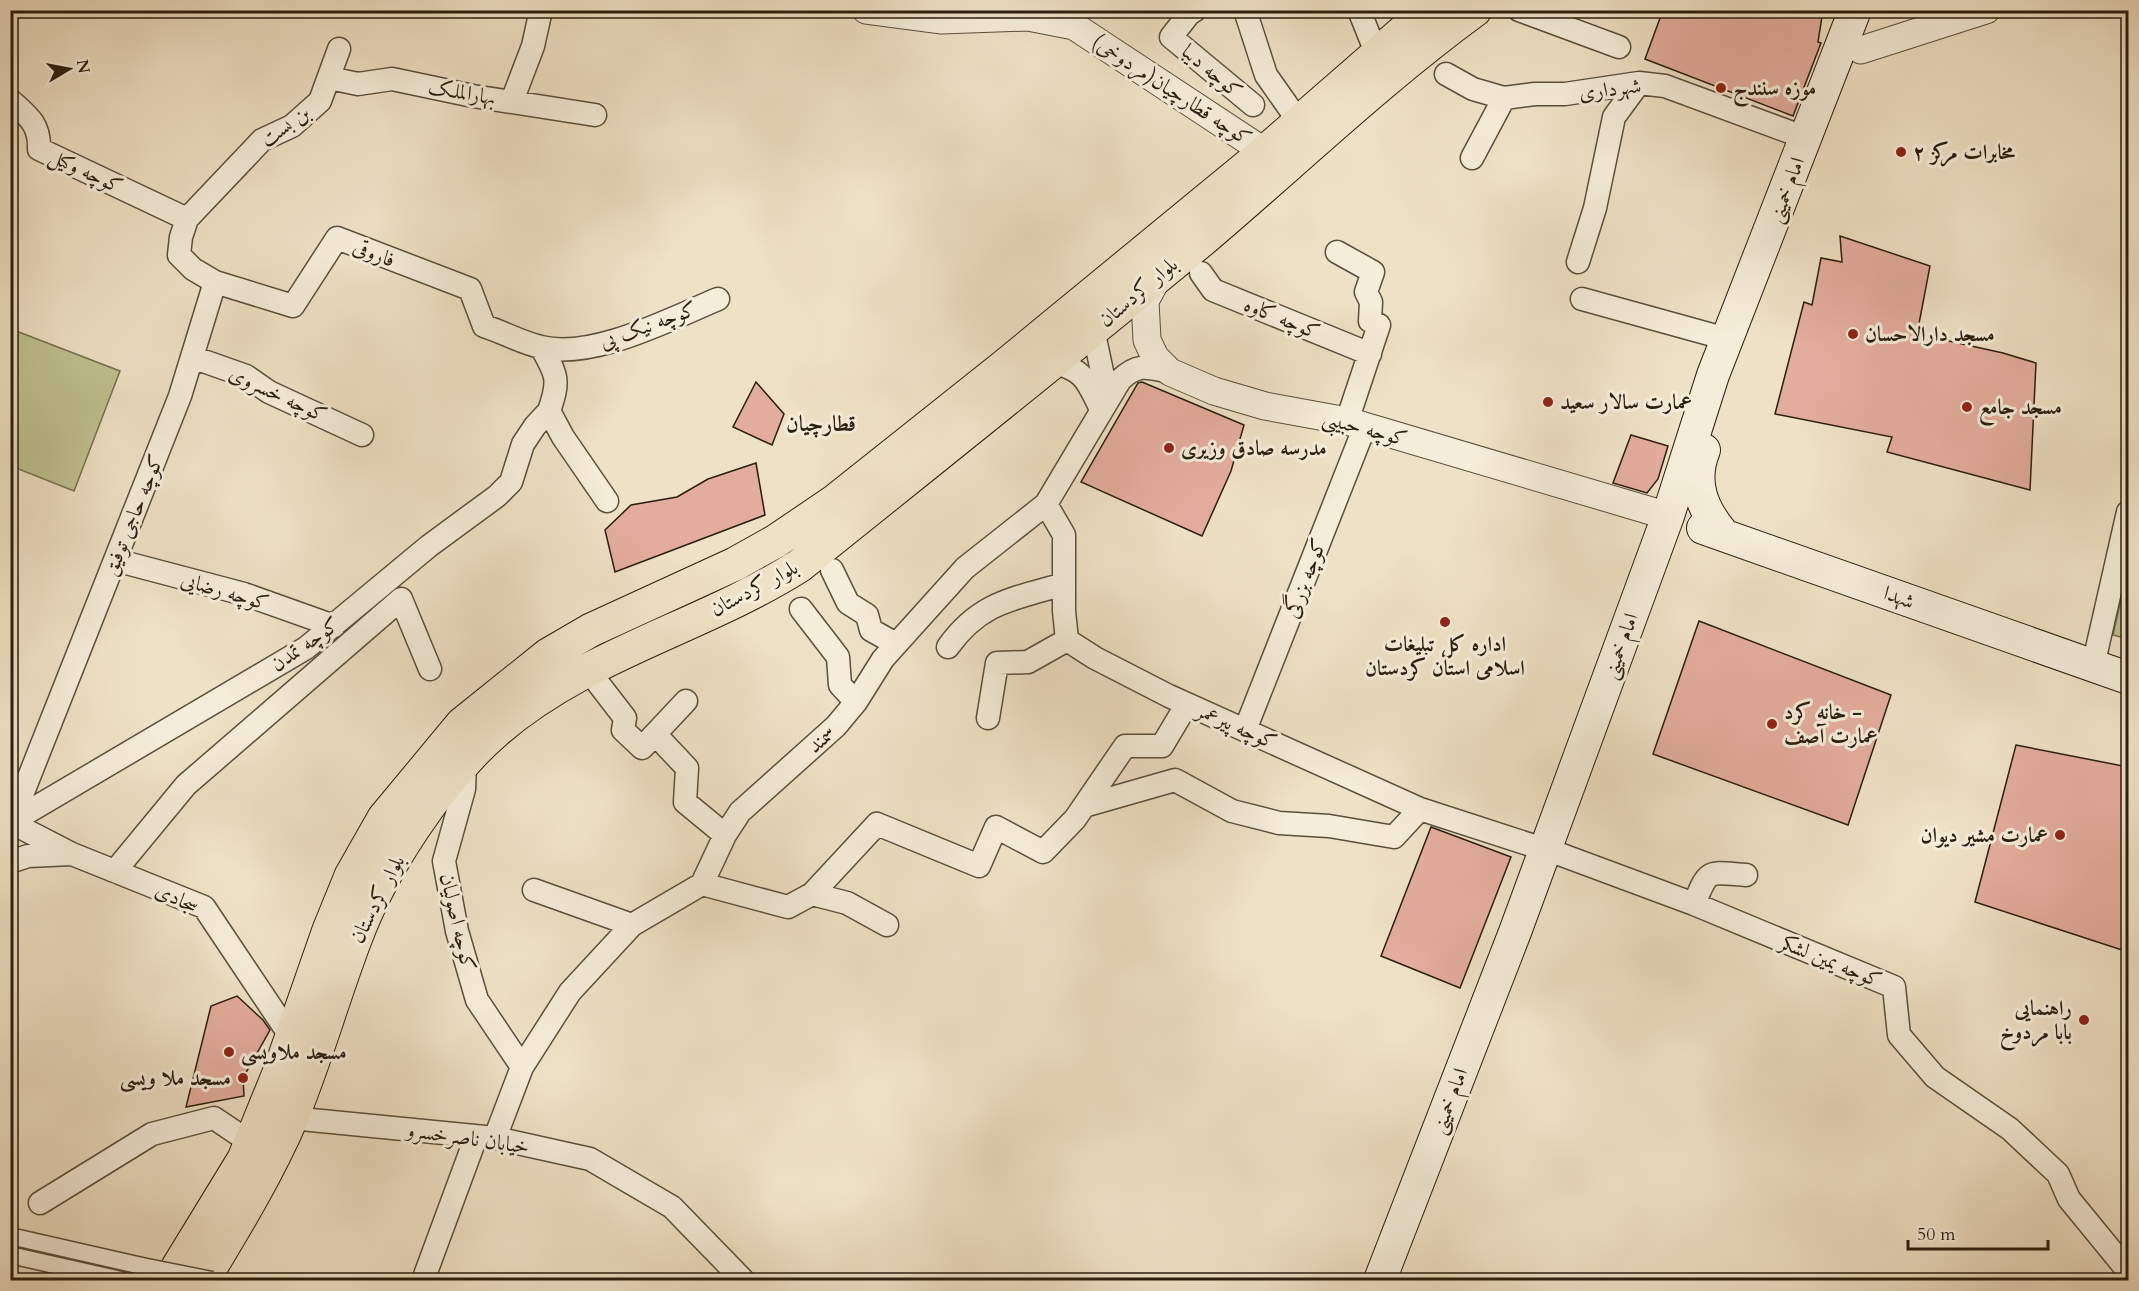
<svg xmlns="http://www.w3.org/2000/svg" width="2139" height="1291" viewBox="0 0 2139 1291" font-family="Cardo,Amiri,serif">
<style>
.green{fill:#c0c190;stroke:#757050;stroke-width:1.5}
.building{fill:#e3ad9d;stroke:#2a1e0f;stroke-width:1.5}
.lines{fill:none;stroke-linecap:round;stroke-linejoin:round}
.pedestrian-casing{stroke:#5b4f3c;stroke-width:19}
.minor-casing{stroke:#5b4f3c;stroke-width:25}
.tertiary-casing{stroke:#5b4f3c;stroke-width:29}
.secondary-casing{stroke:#2a1e0f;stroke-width:34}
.primary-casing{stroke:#2a1e0f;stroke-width:35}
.pedestrian{stroke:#f5ecd9;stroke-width:16}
.minor{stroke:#f5ecd9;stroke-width:22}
.tertiary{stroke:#f5ecd9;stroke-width:27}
.secondary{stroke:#f5ecd9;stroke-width:32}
.primary{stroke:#efe1c5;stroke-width:33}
.pedestrian-bridge-casing{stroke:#5b4f3c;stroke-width:19;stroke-linecap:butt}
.pedestrian-bridge{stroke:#f5ecd9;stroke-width:16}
.poi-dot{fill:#8f2418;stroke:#f5ecd9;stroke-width:2}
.labels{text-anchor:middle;stroke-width:6;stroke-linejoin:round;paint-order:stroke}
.street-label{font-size:21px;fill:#2a1e0f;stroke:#f5ecd9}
.poi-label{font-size:21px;font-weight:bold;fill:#2a1e0f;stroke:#f5ecd9;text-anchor:start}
.neighbourhood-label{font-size:22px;font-weight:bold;fill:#2a1e0f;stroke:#f5ecd9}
</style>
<rect width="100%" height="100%" fill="#efe1c5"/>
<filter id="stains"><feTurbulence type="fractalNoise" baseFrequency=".00333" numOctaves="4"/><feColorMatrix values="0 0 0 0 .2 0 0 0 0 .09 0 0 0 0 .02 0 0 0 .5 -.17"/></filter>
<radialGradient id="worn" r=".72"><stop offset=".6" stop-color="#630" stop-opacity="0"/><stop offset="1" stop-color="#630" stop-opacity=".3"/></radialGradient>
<path class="green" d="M11,329L120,371L74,491L11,466Z
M2128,569V639L2113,635Z"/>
<path class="building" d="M1663,10H1823L1818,42L1821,43L1793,116L1645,59Z
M1840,236L1930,266L1917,334L2003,353L2036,363L2030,490L1887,452L1892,437L1775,414L1804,302L1812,305L1821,258L1842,262Z
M756,382L784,414L772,445L733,427Z
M1142,382L1244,425L1231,471L1202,536L1081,482L1138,383Z
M1631,435L1668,446L1658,479L1647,493L1613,483Z
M756,463L765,515L615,572L605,530L631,505L677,497L708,479Z
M1699,621L1891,695L1848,825L1653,754Z
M2016,745L2128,767V952L1975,902Z
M1431,827L1511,857L1460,988L1381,956Z
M237,996L263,1020L270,1030L243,1078L244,1096L186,1107L211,1006Z"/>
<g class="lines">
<g class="pedestrian-casing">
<path id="pedestrian" d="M10,1236L142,1266
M10,1255L121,1280"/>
</g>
<g class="minor-casing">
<path id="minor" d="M1195,10L1189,14L1171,37L1253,105
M1245,10L1266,75L1299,122
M1359,10L1377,55
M1519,10L1619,47
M1446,74L1473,89L1504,98L1535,94H1565L1639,83L1665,86L1806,138
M329,78L358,84L392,79L473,96L595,115
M10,100C28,116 40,124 39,149L187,219
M512,101L533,46L541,10
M1472,158L1504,98
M1337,252L1373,272L1366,292L1371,302L1370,321L1379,325L1347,421
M1578,262L1595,208L1614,117L1639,83
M1201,273L1213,290L1370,354
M215,282L293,306L337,238L470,289L484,326C503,332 522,343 541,347C592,360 670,319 718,299
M1582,299L1727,339
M1093,329L1103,376L1102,410
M541,347C557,375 560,380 549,411L563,437L607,501
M192,357L246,376L269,392L362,435
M1055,363C1084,370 1087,381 1100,407
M1046,504L1064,535V611L1067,640L1095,658L1169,696L1420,809L1562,855L1694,904L1894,987L1899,1035L1935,1077L2010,1129L2058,1174L2069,1199L2128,1271
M115,560L244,594L334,626
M832,570L848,603L867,615L871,630L896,644
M801,609L838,657L840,685L856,702
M948,647C980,602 1013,599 1064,584
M2093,666L2128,512
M588,670L625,718L623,730L642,748L655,734L687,768L685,802L725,835
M988,718L997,663L1028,662L1067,640
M1245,730L1365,426
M655,734L686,701
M465,765L464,789L444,861L457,931L477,1000L522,1067
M1084,806L1175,780L1232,811L1279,823L1329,826L1394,837L1420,809
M10,822L72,854L204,907L291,1037
M11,822L306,648L429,546L497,496L511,482L523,444L535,426L549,411
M10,825L180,396L215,282L193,269L179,255L181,237L187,219L262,140L292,126L320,101L339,49
M10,862L28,856L71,854
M115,871L186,785L401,599L430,669
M702,884L788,907L812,894L847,903L887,925
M534,890L632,925
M812,894L877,824L979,866L996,827L1043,852L1075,819L1125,746H1162L1187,704
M1694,904C1709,868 1707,872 1746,875
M291,1118L495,1138L590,1159L672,1207L743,1280
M495,1138L522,1067L570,992L632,925L702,884L725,835L740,812L836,726L856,702L883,659L965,568L1046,504L1120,380C1138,363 1147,367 1170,372
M40,1203L152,1134L214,1118L251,1143
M425,1275L476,1137"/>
</g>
<g class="tertiary-casing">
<path id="tertiary" d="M866,10L942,20L1028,17L1074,26L1265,152
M1861,50L1986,10
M1158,277L1145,301L1147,340L1155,357L1170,372L1214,391L1265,406L1347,421L1668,516"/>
</g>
<g class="secondary-casing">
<path id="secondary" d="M1704,450C1691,482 1702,509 1723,534
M1703,528L2128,678
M1380,1280L1515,932L1668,516L1713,375L1855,10"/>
</g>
<g class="primary-casing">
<path id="primary" d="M170,1280L244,1159L279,1073L329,930L351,876L384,818L462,724L548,655L591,630L735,564L776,541L835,501L1001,369L1265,152L1428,10
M203,1280C235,1227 267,1175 292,1117C316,1059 333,997 356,937C382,868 439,781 495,732C584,654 701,628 799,566C934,458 1068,351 1201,241C1292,164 1378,81 1475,10"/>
</g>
<use href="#pedestrian" class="pedestrian"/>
<use href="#minor" class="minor"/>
<use href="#tertiary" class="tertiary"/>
<use href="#secondary" class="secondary"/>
<use href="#primary" class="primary"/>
<g class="pedestrian-bridge-casing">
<path id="pedestrian-bridge" d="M142,1266L212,1280"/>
</g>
<use href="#pedestrian-bridge" class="pedestrian-bridge"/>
</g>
<g class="poi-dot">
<circle cx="1721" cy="88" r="6"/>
<circle cx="1901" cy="152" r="6"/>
<circle cx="1853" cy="334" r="6"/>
<circle cx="1548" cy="402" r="6"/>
<circle cx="1967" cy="407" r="6"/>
<circle cx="1169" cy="448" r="6"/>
<circle cx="1445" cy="622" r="6"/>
<circle cx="1772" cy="724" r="6"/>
<circle cx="2060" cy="835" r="6"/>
<circle cx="2084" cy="1020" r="6"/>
<circle cx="229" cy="1052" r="6"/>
<circle cx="243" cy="1078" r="6"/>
</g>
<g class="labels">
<g class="street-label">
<text transform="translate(1212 71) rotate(40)" y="7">کوچه دیبا</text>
<text transform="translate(1610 89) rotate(-7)" y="7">شهرداری</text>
<text transform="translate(1172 90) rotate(33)" y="7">کوچه قطارچیان(مردوخی)</text>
<text transform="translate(462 92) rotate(10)" y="7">بهارالملک</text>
<text transform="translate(285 126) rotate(-35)" y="7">بن بست</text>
<text transform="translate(86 171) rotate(25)" y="7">کوچه وکیل</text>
<text transform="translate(1786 190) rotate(-69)" y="7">امام خمینی</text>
<text transform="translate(374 253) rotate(21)" y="7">فاروقی</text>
<text transform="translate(1138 292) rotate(-40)" y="7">بلوار کردستان</text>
<text transform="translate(1282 318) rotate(22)" y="7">کوچه کاوه</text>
<text transform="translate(648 325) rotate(-20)" y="7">کوچه نیک پی</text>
<text transform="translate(278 394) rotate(25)" y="7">کوچه خسروی</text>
<text transform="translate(1365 428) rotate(15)" y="7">کوچه حبیبی</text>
<text transform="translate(133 515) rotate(-68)" y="7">کوچه حاجی توفیق</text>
<text transform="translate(1305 578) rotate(-69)" y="7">کوچه بزرگی</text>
<text transform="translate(754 588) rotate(-28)" y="7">بلوار کردستان</text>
<text transform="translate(225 591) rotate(16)" y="7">کوچه رضایی</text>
<text transform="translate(1899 597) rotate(20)" y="7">شهدا</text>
<text transform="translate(305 644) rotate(-35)" y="7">کوچه تمدن</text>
<text transform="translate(1620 646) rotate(-70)" y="7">امام خمینی</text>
<text transform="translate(1237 726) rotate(24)" y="7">کوچه پیرعمر</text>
<text transform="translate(821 739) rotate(-43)" y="7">سمند</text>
<text transform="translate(177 898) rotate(25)" y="7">سجادی</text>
<text transform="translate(377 899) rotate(-63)" y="7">بلوار کردستان</text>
<text transform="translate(458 922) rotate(77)" y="7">کوچه اصولیان</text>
<text transform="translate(1831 961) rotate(22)" y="7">کوچه یمین لشکر</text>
<text transform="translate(1449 1101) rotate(-69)" y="7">امام خمینی</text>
<text transform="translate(468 1138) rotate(8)" y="7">خیابان ناصرخسرو</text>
</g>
<g class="poi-label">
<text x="1733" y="95">موزه سنندج</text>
<text x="1913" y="159">مخابرات مرکز ۲</text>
<text x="1865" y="341">مسجد دارالاحسان</text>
<text x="1560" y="409">عمارت سالار سعید</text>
<text x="1979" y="414">مسجد جامع</text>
<text x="1181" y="455">مدرسه صادق وزیری</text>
<text x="1445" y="651" text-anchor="middle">اداره کل تبلیغات<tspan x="1445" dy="24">اسلامی استان کردستان</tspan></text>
<text x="1784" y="719">خانه کرد -<tspan x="1784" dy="24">عمارت آصف</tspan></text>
<text x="2048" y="842" text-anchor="end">عمارت مشیر دیوان</text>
<text x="2072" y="1015" text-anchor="end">راهنمایی<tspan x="2072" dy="24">بابا مردوخ</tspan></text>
<text x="241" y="1059">مسجد ملاویسی</text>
<text x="231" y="1085" text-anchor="end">مسجد ملا ویسی</text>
</g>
<g class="neighbourhood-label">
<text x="821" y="431">قطارچیان</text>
</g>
</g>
<rect width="2139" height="1291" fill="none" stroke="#efe1c5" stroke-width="36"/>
<rect x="12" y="12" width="2115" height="1267" fill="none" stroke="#2a1e0f" stroke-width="3"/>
<rect x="18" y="18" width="2103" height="1255" fill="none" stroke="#2a1e0f" stroke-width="1.5"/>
<g transform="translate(69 69) rotate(80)" stroke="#f5ecd9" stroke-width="4.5" paint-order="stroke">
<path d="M0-4.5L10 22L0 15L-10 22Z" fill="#2a1e0f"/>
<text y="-9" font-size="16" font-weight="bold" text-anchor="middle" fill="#2a1e0f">N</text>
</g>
<path d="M1908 1240v9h140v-9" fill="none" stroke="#2a1e0f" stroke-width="3"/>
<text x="1917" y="1240" font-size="18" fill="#2a1e0f" stroke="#f5ecd9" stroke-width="4.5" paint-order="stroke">50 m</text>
<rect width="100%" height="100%" filter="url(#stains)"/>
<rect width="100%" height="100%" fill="url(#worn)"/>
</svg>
